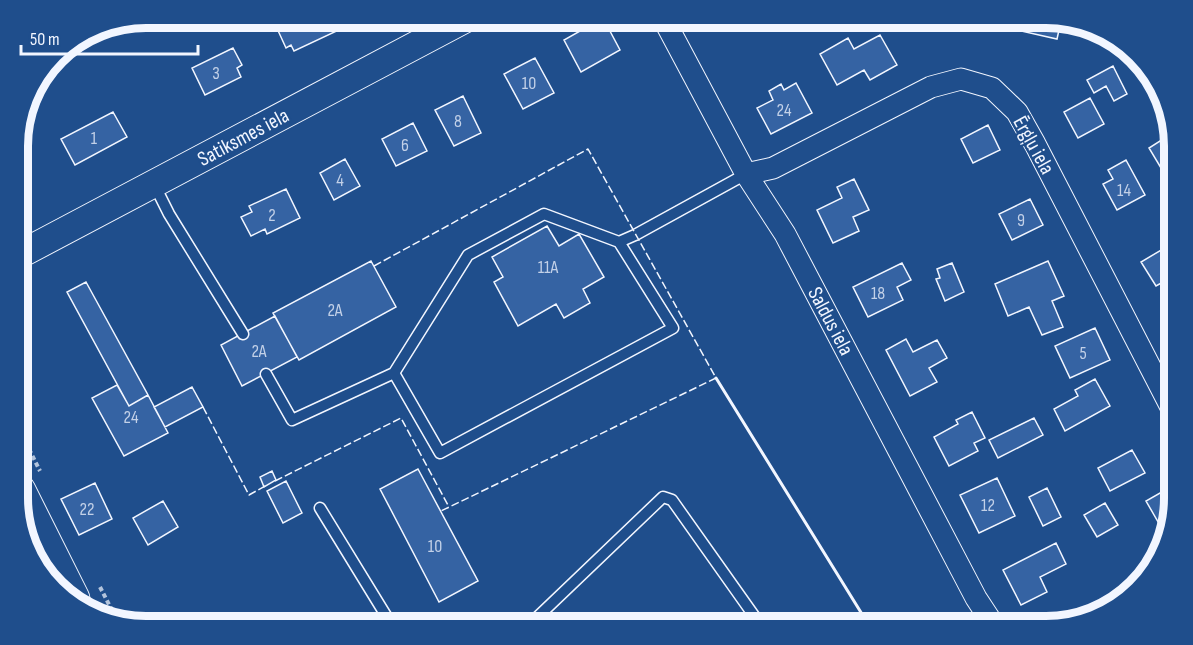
<svg xmlns="http://www.w3.org/2000/svg" width="1193" height="645" viewBox="0 0 1193 645" font-family="'Sofia Sans Condensed',sans-serif">
<style>
.building{fill:#3563a3;stroke:#f2f6ff;stroke-width:1.5}
.lines{fill:none;stroke-linecap:round;stroke-linejoin:round}
.service-casing{stroke:#f2f6ff;stroke-width:13}
.minor-casing{stroke:#f2f6ff;stroke-width:23}
.tertiary-casing{stroke:#f2f6ff;stroke-width:29}
.primary-casing{stroke:#f2f6ff;stroke-width:35}
.path{stroke:#b3c4dc;stroke-width:4;stroke-dasharray:4.5 3;stroke-linecap:butt}
.service{stroke:#1f4e8c;stroke-width:10}
.minor{stroke:#1f4e8c;stroke-width:21}
.tertiary{stroke:#1f4e8c;stroke-width:27}
.primary{stroke:#1f4e8c;stroke-width:33}
.fence{stroke:#f2f6ff;stroke-width:1.5;stroke-dasharray:8 3;stroke-linecap:butt}
.wall{stroke:#f2f6ff;stroke-width:3}
.labels{text-anchor:middle;stroke-width:4.5;stroke-linejoin:round;paint-order:stroke}
.number-label{font-size:18px;fill:#c3d1e8}
.street-label{font-size:21px;fill:#f2f6ff;stroke:#1f4e8c}
.rim{fill:none;stroke:#f2f6ff;stroke-width:8}
</style>
<rect width="100%" height="100%" fill="#1f4e8c"/>
<path class="building" d="M146,18H169L144,31L137,20Z
M278,18H335L341,29L294,51L291,45L286,48L275,24L280,22Z
M603,18L620,50L581,72L564,40Z
M1023,18H1047L1061,21L1057,39L1021,31Z
M880,35L897,65L870,80L864,70L837,85L820,54L848,38L854,49Z
M233,48L242,65L237,68L241,77L205,95L192,68Z
M535,58L554,93L523,109L504,74Z
M1113,66L1127,94L1114,101L1106,86L1094,93L1087,80Z
M796,83L812,113L771,134L757,108L773,100L769,91L781,84L784,90Z
M463,96L481,133L454,146L435,110Z
M1090,98L1104,124L1078,138L1064,112Z
M113,112L127,137L75,165L61,139Z
M413,123L427,151L396,166L382,139Z
M988,125L1000,150L973,163L961,139Z
M1174,132V161L1161,168L1149,148Z
M345,159L360,186L334,200L320,173Z
M1126,160L1145,195L1117,210L1103,184L1113,179L1108,170Z
M854,179L869,210L853,217L859,231L833,243L817,210L842,198L837,187Z
M286,189L300,218L267,234L265,229L251,236L241,217L252,212L249,206Z
M1030,199L1043,225L1012,240L999,214Z
M547,226L559,246L579,234L604,277L583,289L590,303L564,318L556,304L518,326L494,282L503,277L492,257Z
M1168,246L1174,257V276L1156,286L1141,262Z
M371,261L396,307L299,360L273,313Z
M1048,261L1064,296L1052,301L1063,327L1042,335L1029,307L1008,316L995,284Z
M902,263L911,280L897,287L903,300L868,317L853,287Z
M952,263L964,292L945,301L936,279L940,278L937,269Z
M86,282L148,395L129,406L67,292Z
M275,316L297,357L242,386L221,345Z
M1095,328L1110,360L1070,378L1055,346Z
M906,339L913,352L937,340L947,358L929,368L937,382L910,396L886,350Z
M1095,379L1110,406L1065,431L1054,409L1078,396L1075,390Z
M117,385L129,406L148,395L168,433L124,456L92,398Z
M192,387L203,407L165,427L154,407Z
M972,412L985,438L974,443L978,451L949,466L934,437L958,424L956,420Z
M1034,418L1043,435L998,458L989,440Z
M1132,450L1145,473L1110,491L1098,468Z
M418,469L478,581L439,602L380,489Z
M272,471L276,480L264,487L260,477Z
M997,478L1015,516L979,533L960,495Z
M286,481L302,513L283,523L267,491Z
M95,483L112,519L79,535L61,499Z
M1174,485L1175,499L1170,522L1161,527L1146,501Z
M1047,488L1061,517L1043,526L1029,497Z
M163,501L178,527L148,545L133,518Z
M1105,503L1118,525L1097,537L1084,515Z
M1056,543L1066,564L1040,577L1047,592L1021,605L1003,570Z"/>
<g class="lines">
<g class="service-casing">
<path id="service" d="M154,184L169,214L243,334
M394,373L440,453L673,328L619,242
M266,374L292,420L394,373L468,255L544,214L619,242L635,235L746,174
M320,508L393,627
M527,627L663,497L672,500L762,627"/>
</g>
<g class="minor-casing">
<path id="minor" d="M663,18L746,174L785,234L976,598L995,627
M746,174L773,168L931,87L961,79L992,88L1017,112L1035,144L1175,415"/>
</g>
<g class="tertiary-casing">
<path id="tertiary" d="M19,255L467,18"/>
</g>
<g class="primary-casing">
<path id="primary" d="M19,491L73,599"/>
</g>
<path class="path" d="M19,429L40,471
M100,587L117,620"/>
<use href="#service" class="service"/>
<use href="#minor" class="minor"/>
<use href="#tertiary" class="tertiary"/>
<use href="#primary" class="primary"/>
<path class="fence" d="M374,266L588,149L716,378L441,511
M203,407L249,495L267,485
M275,481L401,418L449,507"/>
<path class="wall" d="M716,378L870,627"/>
</g>
<g class="labels">
<g class="number-label">
<text x="216" y="79">3</text>
<text x="529" y="89">10</text>
<text x="784" y="116">24</text>
<text x="458" y="127">8</text>
<text x="94" y="144">1</text>
<text x="405" y="151">6</text>
<text x="340" y="186">4</text>
<text x="1124" y="196">14</text>
<text x="272" y="221">2</text>
<text x="1021" y="226">9</text>
<text x="548" y="273">11A</text>
<text x="878" y="299">18</text>
<text x="335" y="316">2A</text>
<text x="259" y="357">2A</text>
<text x="1083" y="359">5</text>
<text x="131" y="423">24</text>
<text x="988" y="511">12</text>
<text x="87" y="515">22</text>
<text x="435" y="552">10</text>
</g>
<g class="street-label">
<text transform="translate(243 137) rotate(-28)" y="7">Satiksmes iela</text>
<text transform="translate(1034 145) rotate(61)" y="7">Ērgļu iela</text>
<text transform="translate(831 321) rotate(62)" y="7">Saldus iela</text>
</g>
</g>
<path d="M0 0H1193V645H0ZM146 28H1046A118 118 0 0 1 1164 146V498A118 118 0 0 1 1046 616H146A118 118 0 0 1 28 498V146A118 118 0 0 1 146 28Z" fill="#1f4e8c" fill-rule="evenodd"/>
<path class="rim" d="M146 28H1046A118 118 0 0 1 1164 146V498A118 118 0 0 1 1046 616H146A118 118 0 0 1 28 498V146A118 118 0 0 1 146 28Z"/>
<path d="M21 45v9h177v-9" fill="none" stroke="#f2f6ff" stroke-width="3"/>
<text x="30" y="45" font-size="18" fill="#f2f6ff" stroke="#1f4e8c" stroke-width="4.5" paint-order="stroke">50 m</text>
</svg>
